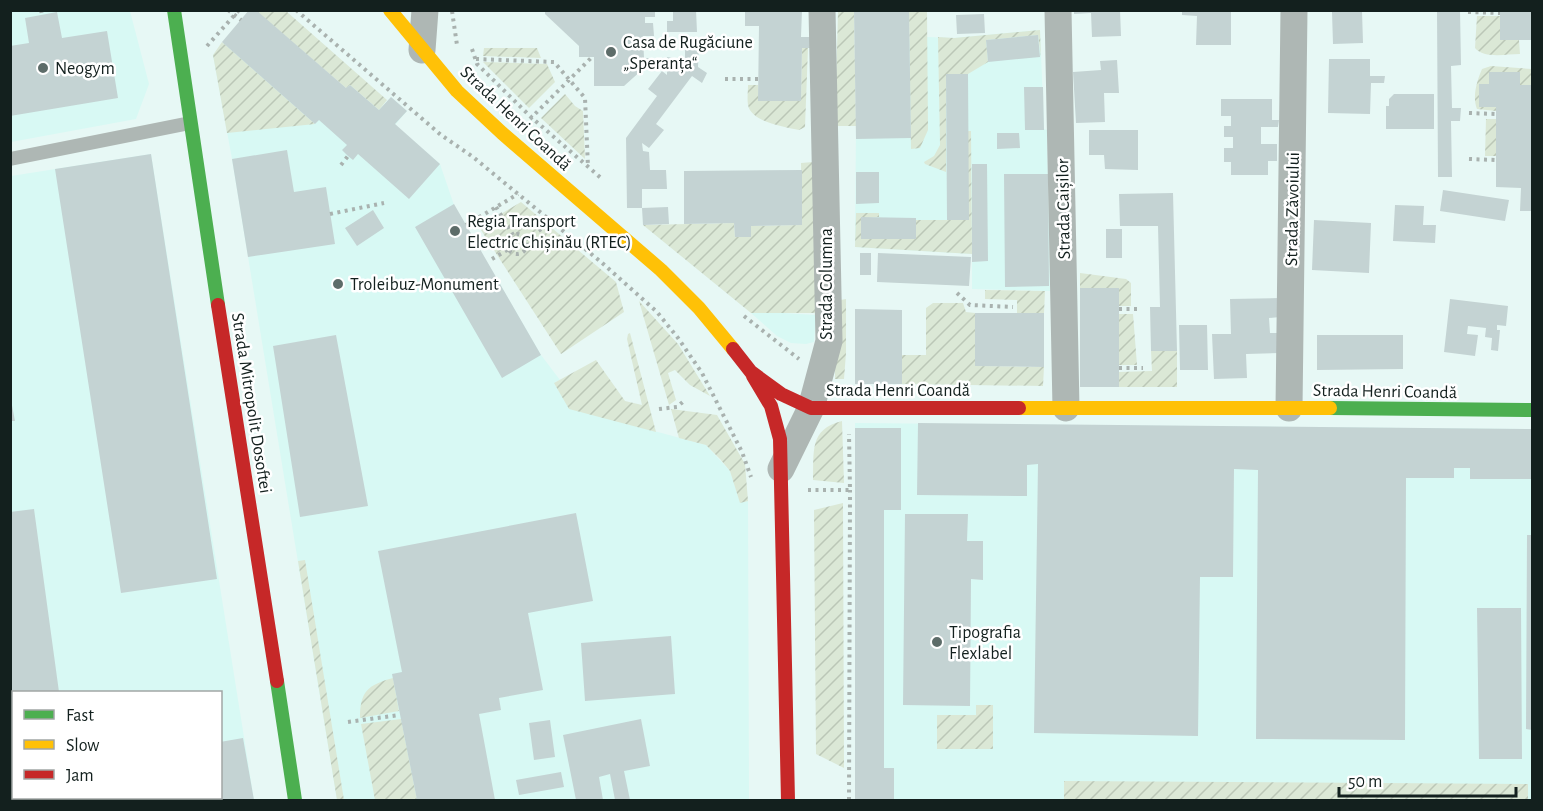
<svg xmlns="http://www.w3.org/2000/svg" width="1543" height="811" viewBox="0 0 1543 811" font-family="'Alegreya Sans',sans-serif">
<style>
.built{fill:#d8f9f4;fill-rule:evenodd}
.garden{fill:url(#garden-furrows)}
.building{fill:#c4d3d3}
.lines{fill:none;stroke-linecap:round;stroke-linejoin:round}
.path{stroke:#a9b2af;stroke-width:4;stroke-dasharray:3 4.5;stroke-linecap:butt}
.lane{stroke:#aeb7b4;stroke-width:14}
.street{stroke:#aeb7b4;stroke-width:27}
.fast{stroke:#4caf50;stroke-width:14}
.slow{stroke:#ffc107;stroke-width:14}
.jam{stroke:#c62828;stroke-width:14}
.poi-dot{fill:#5d6c69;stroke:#fff;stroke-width:2}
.labels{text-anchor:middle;stroke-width:5;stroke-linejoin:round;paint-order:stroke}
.poi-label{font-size:18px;fill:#13201e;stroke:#fff;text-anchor:start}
.street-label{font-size:18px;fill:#13201e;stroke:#fff}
</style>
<defs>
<pattern id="garden-furrows" width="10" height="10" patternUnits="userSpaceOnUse" patternTransform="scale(1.5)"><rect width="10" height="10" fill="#dbe8d6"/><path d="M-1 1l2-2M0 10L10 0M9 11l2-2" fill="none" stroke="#bbc7b7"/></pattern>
</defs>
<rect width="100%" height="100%" fill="#e7f8f5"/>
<path class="built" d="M11,11H130L149,84L136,119L11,142Z
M249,11L346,88L350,85L379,110L391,97L407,111L395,125L440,164L454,205L541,355L560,380L555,382L569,408L706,445L730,471L740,502L748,501L749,800H337L232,159L213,55Z
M927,11V37L954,38L1040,30L1044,129L1047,130L1050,291L972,289V254L855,247L856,126Z
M151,154L254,800H11V176ZM14,692H220V798H14Z
M767,312L816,315L814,342L806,344L791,343L777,336L751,313Z
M855,423L1532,429V800H855Z"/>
<path class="garden" d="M256,11H286L387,100L379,110L350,85L346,88Z
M838,11H854L856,126H835Z
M909,11H927L928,130L920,148L911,149Z
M1477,16H1500V40H1519L1520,54C1506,54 1484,59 1475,48Z
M1040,30L1041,57L1038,35L986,40L988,62L968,74H946V172L925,164L924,162L934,156L940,145L938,37L954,38Z
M222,42L315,124L227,133L213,55Z
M484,48H537L541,58L483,56Z
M802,48H808L805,127L799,130C785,127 751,122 748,105C747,99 748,91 748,85H758L759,101H801Z
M483,62L547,64L555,82L529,108Z
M1491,66L1532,69V85H1520V72H1489V84H1479L1496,107V111L1477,109C1472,96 1477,81 1482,69Z
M565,94L575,106L583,111L585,159L541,118Z
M1486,119H1496V156H1485Z
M968,131H971L972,254L855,247L856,213H879V217L861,218V239H916V220H968Z
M813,162L816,313H751L643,225L734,223L735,237H750L751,226L802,225L801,163Z
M521,202L616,282L624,312L561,354L479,227Z
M1080,273L1126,279L1131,283V306H1119V288H1080Z
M985,290L1045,291L1044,313H1017V300L985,299Z
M846,299V353L844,379H835V301Z
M639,301L678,344L710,396L690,385L675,370L668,373L676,400L669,405Z
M933,303H963L966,312L975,313V366L1044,367L1043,386L902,384V355H926V308Z
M1119,314H1133L1137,365H1119Z
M630,333L656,432L569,409L554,383L596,360L625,401L642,405L627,339L628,334Z
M1151,351H1177V387H1119V372L1152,371Z
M671,409L717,415L745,464L748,501L740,503L730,471L720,459L706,445L679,438Z
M842,421L844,483L813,480C814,452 809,429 842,421Z
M843,503L844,768L816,754L814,510Z
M305,560L344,800H337L298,561Z
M393,678L399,711L360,718C360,691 368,685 393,678Z
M976,705H993V749H937V715H976Z
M401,719L417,800H375L361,724Z
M1064,781L1528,784V800H1064Z"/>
<path class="building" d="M249,10H256L346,88L350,85L379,110L391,97L407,111L395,124L440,164L409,199L358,154L353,160L348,156L342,150L347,145L319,120L315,124L222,42Z
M545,10H655V17H645V23H653L654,36H643L644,58H652V61L624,86H594V57H579V46L545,14Z
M673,10H696L697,32H667V21H673Z
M745,10H802L801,37H813L812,48H802L801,101H758L759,26H745Z
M854,10H909L911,138L856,139Z
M1074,10H1120L1121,36L1092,37L1091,13L1074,14Z
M1182,10H1231V45H1196L1197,16L1182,15Z
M1437,10H1460L1461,65L1451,66L1452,108H1461L1460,121H1451L1452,177H1438Z
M1500,10H1532V40H1500Z
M1362,11L1363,43L1333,44L1332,12Z
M57,12L62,38L107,31L118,98L10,116V46L29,43L25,18Z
M984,14L985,33L957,34L956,15Z
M1038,35L1040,57L988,62L986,40Z
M685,42L699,43L698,67L707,73L702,83L692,76L656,124L664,130L649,148L642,143L643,151L649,152L650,170H666L667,189H642V208H627L626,138L657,96L648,89L662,71L667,75V57L685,60Z
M1329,59H1370V76H1385L1384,83H1371L1370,114L1328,113Z
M1117,60L1119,93H1104L1105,122L1076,123L1073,72L1101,70L1100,61Z
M1489,72H1520V85H1532V211H1520L1521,188L1496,187V107H1479V84H1489Z
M946,74H968L969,220H947Z
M1024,87H1043L1044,130H1025Z
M1394,94H1434V129H1386V106H1389V99Z
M1221,99H1272V120H1279L1278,127H1261V144H1277V161H1268V175H1231V162H1224V148H1233V137H1224V126H1231V116H1221Z
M1089,130H1138V170L1105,169L1104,155H1089Z
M997,133H1019L1020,148L997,149Z
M287,150L294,192L326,187L335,244L248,257L232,159Z
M151,154L217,579L121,593L55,169Z
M972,164H987L988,261L972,262Z
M802,170V225L751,226V237H735L734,223L684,224V171Z
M856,172H879V203L856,204Z
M1004,174H1048L1049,286L1005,287Z
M1443,190L1509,200L1505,221L1440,211Z
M1173,193L1177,351H1151L1150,307H1160L1158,226H1120L1119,194Z
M454,204L541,355L502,378L415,227Z
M1395,205L1424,206L1423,225H1436L1435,243L1393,241Z
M668,207L669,224L643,225L642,208Z
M373,210L384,228L357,246L345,228Z
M861,217L916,218V239H861Z
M1314,220L1371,223L1369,273L1312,270Z
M1106,229H1122V258H1106Z
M860,253H871V275H860Z
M878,253L971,257L969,286L877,282Z
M1080,288H1119V387H1080Z
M1280,298V317L1269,318L1270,333H1280L1281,353L1246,354L1247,378L1214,379L1212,334H1231L1230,299Z
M1450,299L1508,306L1506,326L1497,325V330H1500L1498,351L1491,350L1492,338L1485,337L1486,328L1468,326L1467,334L1478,335L1475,356L1444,352Z
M855,309L902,310V384H855Z
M975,313H1044V367L975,366Z
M1179,325H1207L1208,370H1180Z
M336,335L368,506L300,517L273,346Z
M1317,335H1403V369L1317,370Z
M10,395L15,421H10Z
M918,423L1532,429V479H1470V468H1454V478H1406L1405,740L1256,739L1258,470L1234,469L1233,577H1200L1198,736L1034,733L1038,464L1027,465V496L917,495Z
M855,428H901V510H884V768H894V800H855Z
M34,509L59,692H14V798H50V800H10V512Z
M576,513L593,601L528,613L543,690L499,698L501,710L479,714L495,800H417L392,674L402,672L378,551Z
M905,514H968L967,541H983V580L971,579L970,706L903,705Z
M1527,535H1532V730L1526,729Z
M1477,608H1521L1522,759H1479Z
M671,636L675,694L585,701L581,643Z
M641,719L650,766L624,771L630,800H615L610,774L599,777L603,800H576L563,735Z
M550,720L555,757L534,760L529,723Z
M243,738L254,800H145L144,798H220V742Z
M561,772L564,787L519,795L516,780Z"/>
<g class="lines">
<path class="path" d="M41,10L42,15
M228,10L241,20
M296,10L441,135L473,157L601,262L657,312L678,338L702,373L742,452L751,477
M452,11L457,45
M1468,12L1500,13
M207,46L239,10
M472,49L477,64L531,117L601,178
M476,59L554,62L585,98L588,167
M725,79H758
M1469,113L1496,114
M530,119L591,58
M1469,159L1496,160
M341,165L348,156
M496,207L513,235
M330,214L384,203
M466,225L518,194
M507 244a10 10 0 1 1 20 0a10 10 0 1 1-20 0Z
M526,239L552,222
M492,259L509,249
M957,293L970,305L1013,307
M1119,309H1139
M744,316L799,359
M1119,368H1143
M659,409L677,407L685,400
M808,490H850L849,434
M348,722L400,715
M849,800L850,490"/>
<path class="lane" d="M10,159L190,123"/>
<path class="street" d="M1058,10L1066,408
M422,50L425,10
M1289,408L1294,10
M781,469L811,408L829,341L822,10"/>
<path class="fast" d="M174,10L218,305
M1330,408L1532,410
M277,681L295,800"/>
<path class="slow" d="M390,10L457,91L502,133L661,270L699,308L733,349
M1019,408H1330"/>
<path class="jam" d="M218,305L277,681
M733,349L751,372L781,394L811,408H1019
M753,376L771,406L780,439L788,800"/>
</g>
<g class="poi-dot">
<circle cx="611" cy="52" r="6"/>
<circle cx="43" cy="68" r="6"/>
<circle cx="455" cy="231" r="6"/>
<circle cx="338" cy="284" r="6"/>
<circle cx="937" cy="642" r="6"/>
</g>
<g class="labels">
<g class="poi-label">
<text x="623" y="48">Casa de Rugăciune<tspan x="623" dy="21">„Speranța“</tspan></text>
<text x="55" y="74">Neogym</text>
<text x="467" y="227">Regia Transport<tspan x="467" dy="21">Electric Chișinău (RTEC)</tspan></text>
<text x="350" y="290">Troleibuz-Monument</text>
<text x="949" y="638">Tipografia<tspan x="949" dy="21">Flexlabel</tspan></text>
</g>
<g class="street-label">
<text transform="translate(516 118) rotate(43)" y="6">Strada Henri Coandă</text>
<text transform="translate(1063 209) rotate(-91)" y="6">Strada Caișilor</text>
<text transform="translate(1292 209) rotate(-89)" y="6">Strada Zăvoiului</text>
<text transform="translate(826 284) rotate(-90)" y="6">Strada Columna</text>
<text x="898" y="396">Strada Henri Coandă</text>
<text transform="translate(1385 391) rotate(1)" y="6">Strada Henri Coandă</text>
<text transform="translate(252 403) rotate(81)" y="6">Strada Mitropolit Dosoftei</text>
</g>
</g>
<rect width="1543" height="811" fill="none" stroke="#13201e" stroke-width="24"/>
<rect x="12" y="691" width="210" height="108" fill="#ffffff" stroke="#a1a6a5" stroke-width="1.5"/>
<rect x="24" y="710" width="30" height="9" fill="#4caf50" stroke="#a1a6a5" stroke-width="1.5"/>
<text x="66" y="721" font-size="18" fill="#13201e">Fast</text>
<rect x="24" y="740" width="30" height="9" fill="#ffc107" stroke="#a1a6a5" stroke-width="1.5"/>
<text x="66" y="751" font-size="18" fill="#13201e">Slow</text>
<rect x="24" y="770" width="30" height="9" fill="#c62828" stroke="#a1a6a5" stroke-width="1.5"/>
<text x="66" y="781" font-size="18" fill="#13201e">Jam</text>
<path d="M1339 787v9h177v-9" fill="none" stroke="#13201e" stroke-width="3"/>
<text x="1348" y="787" font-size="18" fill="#13201e" stroke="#ffffff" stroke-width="4.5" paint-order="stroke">50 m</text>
</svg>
